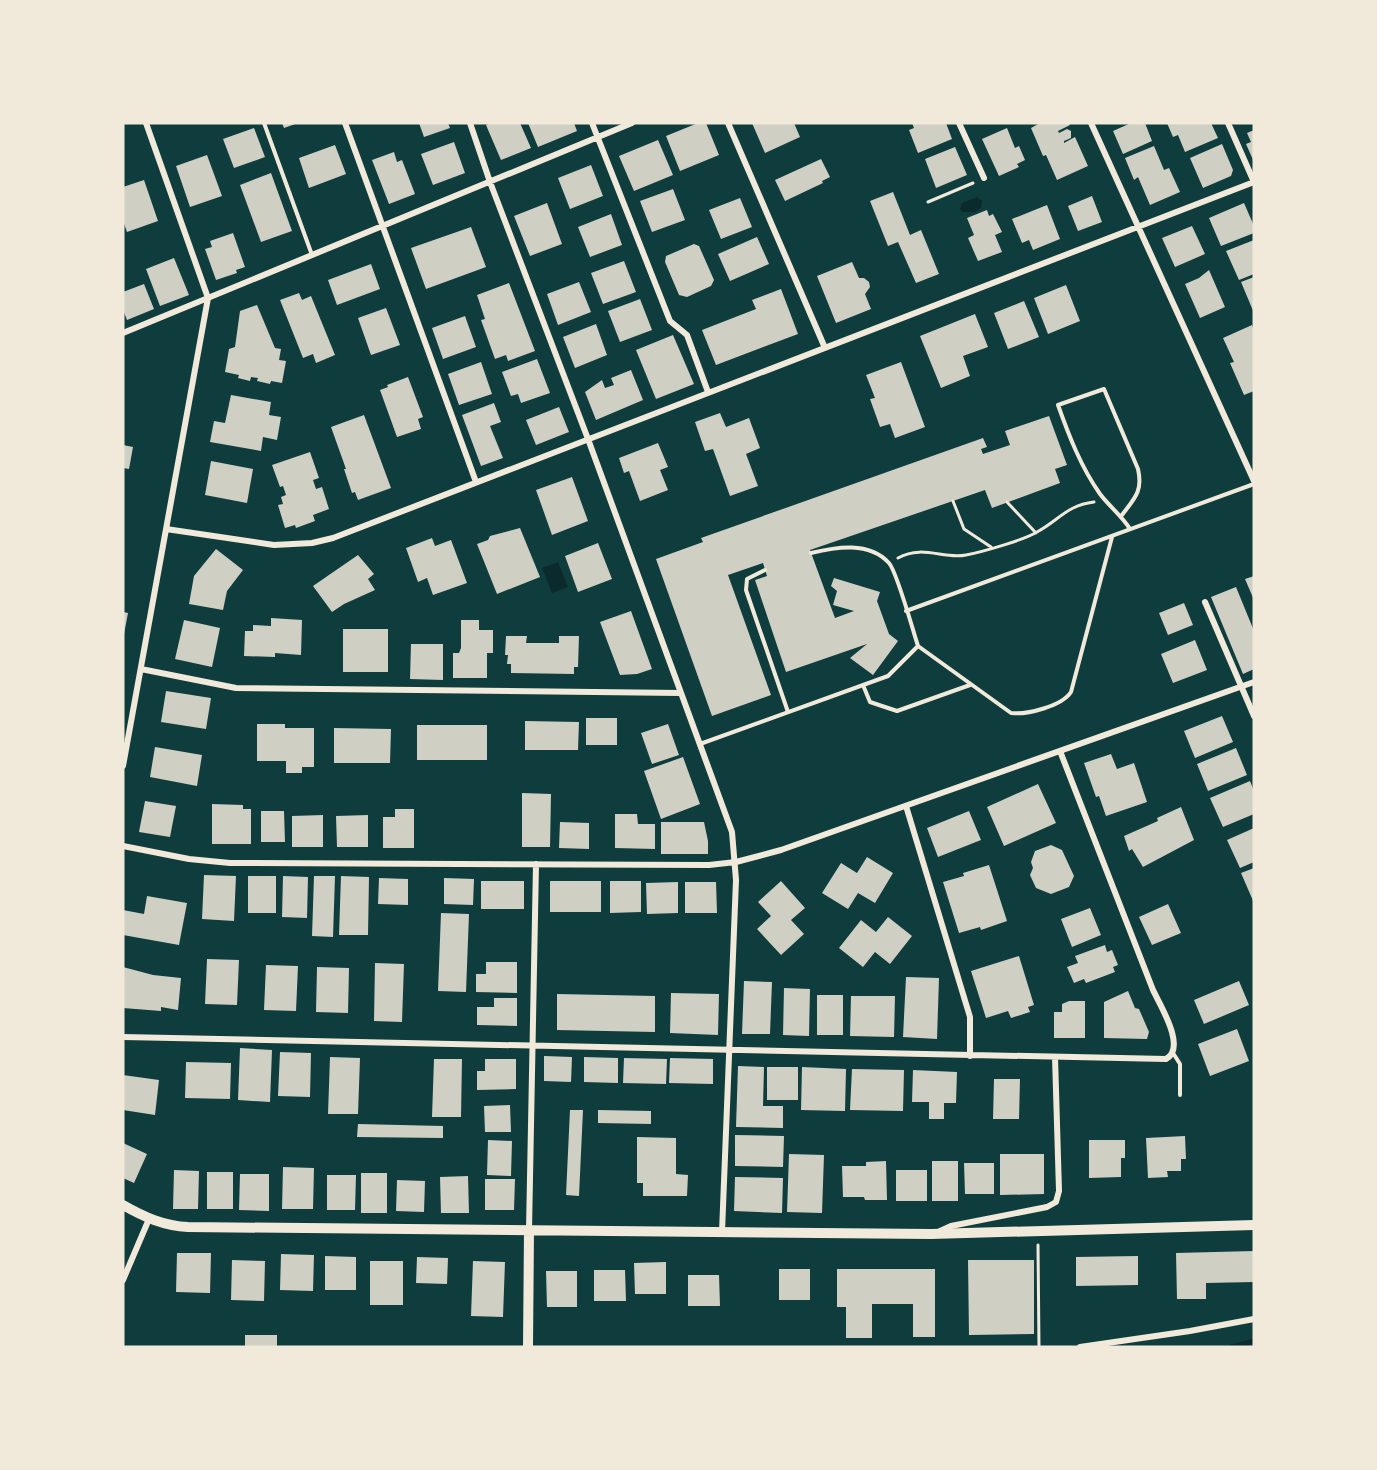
<svg xmlns="http://www.w3.org/2000/svg" width="1377" height="1470" viewBox="0 0 1377 1470" font-family="'DM Sans',sans-serif">
<style>
.water{fill:#0a2a2b}
.lines{fill:none;stroke-linecap:round;stroke-linejoin:round}
.stream{stroke:#0a2a2b;stroke-width:5}
.building{fill:#cfcfc3}
.path{stroke:#f1e9da;stroke-width:3}
.service{stroke:#f1e9da;stroke-width:4}
.minor{stroke:#f1e9da;stroke-width:6}
.tertiary{stroke:#f1e9da;stroke-width:10}
</style>
<rect width="100%" height="100%" fill="#0f3d3e"/>
<path class="water" d="M977,197L982,201L981,208L975,212H962L960,209L962,203Z
M558,562L568,587L552,593L542,568Z"/>
<g class="lines">
<path class="stream" d="M1231,1347L1254,1341"/>
</g>
<path class="building" d="M282,123H298L284,128Z
M419,123H448L450,128L424,137Z
M490,123H520L531,148L501,160L486,125Z
M528,123H574L577,131L538,147Z
M698,123H706L719,155L680,171L666,136Z
M752,123H794L800,137L765,153Z
M912,123H946L952,139L918,153L909,130L914,128Z
M1040,123H1069L1070,125L1058,131L1059,133L1067,129L1071,131V138L1064,141V143L1075,137L1088,166L1057,180L1046,155L1043,156L1031,128Z
M1131,123H1145L1152,141L1123,154L1113,131Z
M1167,123H1211L1218,138L1185,152L1178,135L1173,137Z
M254,128L265,157L234,168L223,139Z
M1007,128L1015,148L1019,146L1025,160L1017,164L1019,167L999,176L982,139Z
M1254,130V162L1246,144L1251,142L1247,133Z
M658,140L673,175L634,191L619,156Z
M454,142L465,173L433,185L421,154Z
M1222,144L1233,170L1231,176L1203,188L1190,158Z
M335,145L346,174L309,188L299,158Z
M1154,146L1164,170L1169,168L1180,192L1150,205L1138,177L1134,180L1125,158Z
M955,147L967,175L936,188L925,159Z
M394,152L397,162L402,160L415,194L389,204L372,160Z
M207,155L222,196L190,207L176,166Z
M821,159L830,177L822,181L823,183L785,201L775,180Z
M591,165L603,196L570,209L558,178Z
M271,173L292,231L261,242L240,185Z
M144,180L158,221L127,232L123,221V187Z
M673,189L685,220L652,232L640,201Z
M893,192L910,235L921,230L939,274L916,283L898,242L888,246L870,201Z
M1092,196L1102,222L1078,231L1068,206Z
M740,198L752,227L721,239L709,210Z
M547,203L562,244L530,256L514,216Z
M1244,203L1254,226V233L1221,246L1209,218Z
M1047,205L1060,239L1033,250L1029,240L1022,243L1012,219Z
M987,210L989,216L993,214L1002,232L995,235L1002,252L978,261L968,238L974,235L967,218Z
M611,214L622,245L590,257L578,227Z
M1192,226L1205,254L1175,267L1162,238Z
M471,227L486,267L426,289L411,248Z
M233,233L245,267L236,270L237,273L216,280L205,249L212,247L210,241Z
M757,237L769,264L730,281L718,254Z
M1254,240V274L1239,280L1226,251Z
M694,244L699,246L714,280L711,286L687,297L679,295L665,262L666,256Z
M174,258L189,295L160,306L146,269Z
M624,261L636,292L603,304L591,273Z
M852,262L859,278H864L869,282L870,287L865,294L871,309L836,323L817,276Z
M371,264L380,289L337,305L328,280Z
M1209,270L1225,307L1200,318L1185,284L1199,278Z
M1254,277V313L1241,282Z
M579,282L591,312L558,325L547,294Z
M509,283L535,351L508,361L506,355L495,359L481,320L485,319L477,295Z
M144,284L154,309L127,320L123,310V292Z
M1066,285L1080,321L1048,334L1034,298Z
M781,289L798,334L716,365L702,330L756,309L752,300Z
M299,293L302,300L311,296L335,355L316,363L313,354L303,358L280,300Z
M640,299L652,330L620,342L608,311Z
M1024,301L1039,337L1008,349L994,313Z
M257,305L275,348L281,349L279,360L286,361L282,383L271,381L270,384L257,381L258,378L251,377L250,381L238,378L239,375L225,372L229,349L235,347L240,311Z
M386,308L400,345L371,355L358,318Z
M975,314L988,347L963,356L970,376L941,388L920,336Z
M465,316L476,347L443,359L432,328Z
M596,324L607,355L575,368L563,337Z
M1252,325L1254,331V391L1244,395L1230,363L1234,362L1223,338Z
M673,335L694,384L656,399L636,350Z
M537,359L550,393L521,403L518,394L511,396L502,372Z
M481,362L492,394L459,405L448,374Z
M901,362L925,427L895,438L890,424L880,427L870,399L875,398L866,375Z
M631,370L643,400L596,420L585,392L602,380L605,388L614,385L611,378Z
M408,377L423,417L418,419L421,429L397,437L380,390L388,387L387,385Z
M231,395L271,402L269,415L281,417L277,440L263,437L261,451L210,442L214,421L225,423Z
M494,403L501,422L490,426L503,458L481,466L462,415Z
M559,407L569,432L536,445L526,420Z
M720,413L726,427L749,418L760,448L746,454L758,486L730,496L713,449L705,451L695,422Z
M364,415L391,488L358,500L355,492L352,493L344,469H346L331,427Z
M1049,416L1067,465L1055,469L1060,483L992,508L985,490L810,550L835,618L854,611L833,605L837,591L831,586L834,578L880,592L877,601L889,634L898,641L873,675L850,658L867,644L786,672L755,580L767,576L763,563L728,575L771,695L712,716L656,559L703,542L701,538L983,438L987,447L981,449L983,454L1010,445L1005,431Z
M658,443L668,467L660,470L668,490L640,501L629,471L624,473L619,458Z
M123,445L133,447L129,469L123,468Z
M310,452L319,478L313,480L316,489L322,487L329,509L313,515L315,521L296,528L295,525L285,528L278,505L283,504L281,497L286,495L283,486L280,487L272,465Z
M211,461L253,469L247,503L205,495Z
M572,477L588,521L552,535L536,490Z
M520,528L540,577L497,594L477,544L488,540L490,536Z
M432,538L435,546L451,540L467,583L433,595L427,578L418,582L406,548Z
M598,543L612,579L578,592L565,556Z
M216,549L243,570L227,591L223,610L189,604L194,576Z
M358,555L374,574L368,579L375,590L344,604L332,612L313,586Z
M1254,576V600L1245,579Z
M1236,587L1254,631V669L1243,674L1211,597Z
M1184,603L1193,625L1168,635L1159,613Z
M631,611L652,669L637,674L620,675L600,622Z
M123,612L128,613L124,634H123Z
M271,618L302,620L301,655L275,653V657L244,656L245,631H253V625L271,626Z
M184,620L220,628L212,667L175,659Z
M461,620H479V630H493V653H487V678H453V653H459L461,648Z
M343,629H388V672H343Z
M506,636H527L526,643H559V636H579L578,667H574V674L511,673V664H507L508,655H505Z
M1195,640L1207,670L1173,683L1161,654Z
M411,644H443V680L410,679Z
M166,691L211,698L206,729L161,722Z
M1222,716L1233,742L1195,758L1184,731Z
M586,718H617V745H586Z
M525,721L579,722L578,750H525Z
M257,724H285V728H314V767H302V773H286V761H257Z
M668,724L679,755L652,764L641,733Z
M417,725H487V760H417Z
M334,728L391,729L390,763H334Z
M155,747L202,755L197,786L150,777Z
M1236,748L1247,775L1208,791L1197,764Z
M1111,754L1117,769L1134,763L1147,802L1106,816L1099,796L1096,797L1084,763Z
M683,757L700,804L661,819L644,771Z
M1250,781L1254,791V814L1223,827L1210,798Z
M1038,784L1056,823L1004,846L987,807Z
M522,793L551,794L550,847H522Z
M145,801L176,806L170,837L139,832Z
M212,804L243,805V809H251V844H212Z
M1181,807L1194,840L1143,867L1132,849L1129,851L1124,836L1158,821L1157,818Z
M395,809H414V848H383V817H395Z
M261,811H284L285,842H261Z
M969,811L981,840L938,857L927,828Z
M615,814H637L638,824H655V849L615,848Z
M323,815V847H292V816Z
M368,815V847H337L336,816Z
M560,822L589,823V849L559,848Z
M661,822H704L708,841V854H661Z
M1254,828V862L1240,868L1227,840Z
M1051,845L1062,850L1074,876L1069,887L1051,894L1036,888L1030,875L1033,868L1031,862L1035,851Z
M867,857L893,873L875,903L858,893L848,909L822,893L841,863L857,873Z
M989,865L1007,921L981,930L980,927L959,933L943,882L964,876L963,873Z
M1254,868V903L1241,873Z
M204,875L236,876L234,921L202,919Z
M248,876H276V913H248Z
M283,876L308,877L307,918L282,917Z
M314,876H335L333,937L312,936Z
M341,876L369,877L368,935H339Z
M379,878L408,879V905L378,904Z
M444,878L474,879L473,905L444,904Z
M481,881H524V909H481Z
M550,881H601V912H550Z
M610,881H641V912L610,913Z
M781,881L805,908L791,920L804,934L781,955L757,929L771,916L758,902Z
M678,882V913L647,914L646,883Z
M685,882H716L717,913H685Z
M147,896L187,903L179,945L123,935V910L144,914Z
M1168,904L1181,933L1152,945L1139,917Z
M1090,908L1101,935L1072,947L1061,919Z
M441,913L469,914L466,992L438,991Z
M888,917L912,936L890,964L875,952L863,967L839,948L861,920L876,932Z
M1105,945L1107,952L1112,950L1118,965L1113,967L1115,972L1086,983L1084,979L1074,983L1067,967L1078,963L1075,956Z
M1019,956L1034,1005L1028,1007L1030,1012L1011,1018L1008,1011L986,1018L971,971Z
M207,959L239,960L237,1005L205,1004Z
M486,962H517V993L476,992V974H486Z
M375,963L404,964L402,1022L374,1021Z
M266,965L298,966L296,1011L264,1010Z
M123,967L153,975L181,978L178,1010L161,1007V1011L123,1008Z
M317,967L349,968L348,1013L316,1012Z
M906,977L939,978L937,1039L903,1037Z
M744,981L772,982L770,1034H742Z
M1239,981L1249,1005L1204,1024L1194,1000Z
M784,988L810,989L809,1036L783,1035Z
M1128,991L1135,1008L1139,1009L1149,1032L1147,1039L1104,1038V1002Z
M671,993L719,994L718,1035L670,1033Z
M557,994L655,996V1032L557,1030Z
M817,995H843V1035H817Z
M851,996H895L894,1037L850,1036Z
M494,998H517V1026L477,1025V1007H494Z
M1069,1001H1085V1038H1054V1012H1062V1004Z
M1237,1029L1249,1061L1210,1076L1198,1044Z
M240,1048L272,1050L270,1102L238,1100Z
M280,1052L311,1053L310,1097L278,1096Z
M544,1056L572,1057L571,1082L544,1081Z
M330,1057L360,1058L358,1114H328Z
M584,1057L618,1058V1083L584,1082Z
M624,1058L667,1059L666,1084L623,1083Z
M670,1058L713,1059V1084L669,1083Z
M434,1059H462L461,1117H432Z
M485,1059H516V1089L477,1090V1071H485Z
M186,1062L231,1063L230,1099L185,1098Z
M738,1066L764,1067L763,1106H783V1128L736,1127Z
M767,1067H798V1100H767Z
M802,1067L846,1069L845,1111L801,1110Z
M852,1069L904,1070L903,1111L850,1110Z
M913,1070L957,1072L956,1103H944V1119H929V1102H912Z
M123,1075L159,1080L155,1115L123,1110Z
M994,1079H1020L1019,1119H993Z
M510,1105L511,1132H485L484,1106Z
M570,1110H583L579,1196L566,1195Z
M598,1110L651,1111V1124L598,1123Z
M358,1124L443,1126V1138L357,1137Z
M735,1135L784,1136L783,1167L735,1166Z
M1185,1136L1186,1159H1181V1171H1167L1168,1177L1148,1178L1146,1138Z
M637,1137L676,1138V1174L688,1175L687,1196H643V1183H637Z
M488,1140L512,1141L511,1176L487,1175Z
M1089,1140H1125V1158H1121V1177L1089,1178Z
M123,1143L147,1154L134,1183L123,1178Z
M789,1154L824,1155L822,1213L787,1212Z
M1000,1154H1044V1194L1000,1195Z
M886,1161L887,1200H865L864,1197H843L842,1166H866V1162Z
M932,1161H958V1201H932Z
M964,1163H994V1194H965Z
M283,1167L314,1168L313,1209H282Z
M174,1170L199,1171L198,1209H173Z
M896,1170H927V1201H896Z
M207,1172H233V1209H207Z
M361,1173H387V1213H361Z
M240,1174H269V1211L239,1210Z
M327,1175H356L355,1210H327Z
M468,1176L469,1213H441L440,1177Z
M735,1177L783,1178L782,1213L734,1211Z
M485,1179H515L514,1210H485Z
M397,1180L425,1181L424,1212L396,1211Z
M1254,1251V1282L1206,1283V1299H1177L1176,1253Z
M177,1253H211L210,1293L176,1292Z
M281,1254L314,1255L313,1291L280,1290Z
M325,1256L356,1257V1290H325Z
M1138,1256V1285L1076,1286V1257Z
M417,1257L448,1258L447,1284L416,1283Z
M232,1260L265,1261L264,1301L231,1300Z
M968,1260H1034V1334L969,1335Z
M370,1261H403V1305H370Z
M473,1261L505,1262L503,1317L471,1316Z
M666,1262V1294H635L634,1263Z
M779,1269H810V1300H779Z
M837,1269H935V1337H913V1304H872V1338H846V1307H837Z
M594,1270H625L626,1301H594Z
M546,1271H577V1307H547Z
M688,1275H719L720,1306H688Z
M245,1335H277V1347H245Z"/>
<g class="lines">
<path class="path" d="M928,202L973,183
M953,501L964,529L991,547
M1007,502L1036,533
M898,558C923,544 944,560 966,555C982,552 1024,540 1037,532C1058,521 1067,505 1094,502
M1038,1245L1039,1347"/>
<path class="service" d="M264,123L312,255
M1122,515C1135,498 1143,491 1138,469L1104,389L1058,405C1069,436 1081,467 1100,494C1110,507 1122,516 1130,529
M811,553C836,547 869,541 889,563C897,572 913,631 918,646
M765,570L747,579L746,590L788,712
M906,611L1254,484
M918,646L1011,713C1027,715 1062,706 1071,692L1112,537
M863,685L870,702L897,711L970,685
M700,744L888,676L918,646
M1173,1053L1180,1064V1095"/>
<path class="minor" d="M345,123L476,482
M470,123L490,182L588,439L732,832L736,880L722,1232
M592,123L670,321L687,335L708,392
M728,123L825,348
M959,123L984,178
M1091,123L1254,481
M1228,123L1254,182
M123,333L632,123
M166,529L274,545L312,543L333,538L1254,182
M1205,602L1254,716
M141,669L236,688L681,693
M123,766L208,298L146,123
M906,806L970,1017V1056
M123,846L189,859L230,863L709,865L736,862L781,850L1254,682
M123,1037L1166,1059C1187,1048 1160,1005 1153,990L1060,751
M529,1230L536,864
M940,1231L951,1226L1047,1207L1056,1202L1059,1191L1055,1057
M123,1280L149,1219
M1080,1347L1190,1331L1254,1319"/>
<path class="tertiary" d="M123,1205C144,1217 164,1226 188,1227L931,1234L1254,1225
M528,1347L529,1230"/>
</g>
<rect width="1377" height="1470" fill="none" stroke="#f1e9da" stroke-width="249"/>
</svg>
